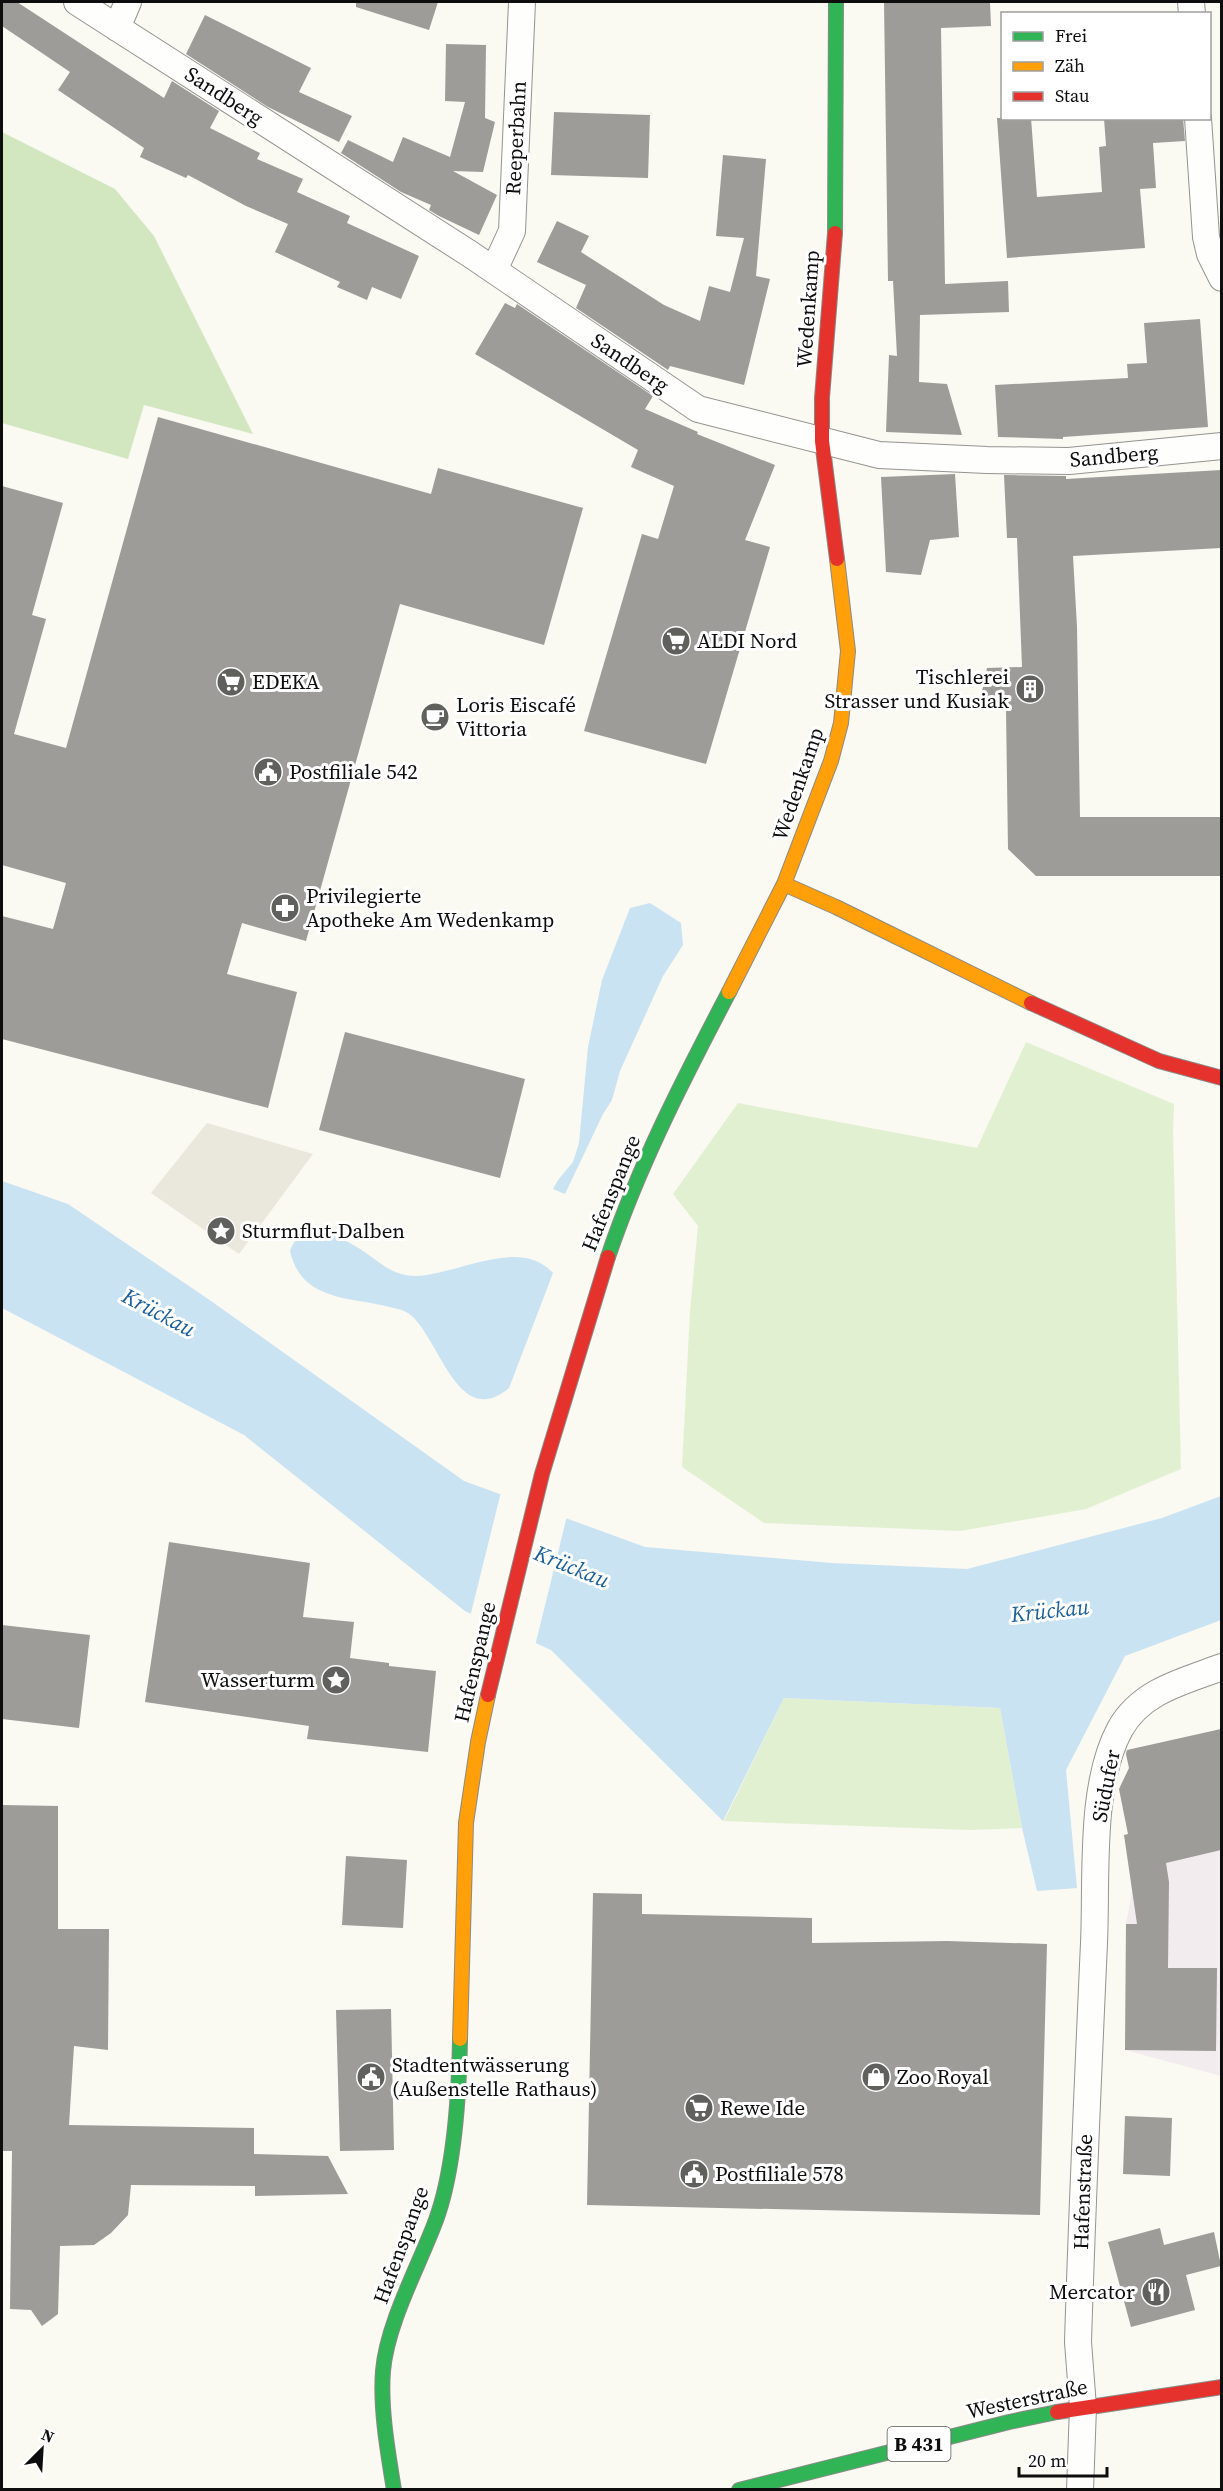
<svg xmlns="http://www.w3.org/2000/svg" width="1223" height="2491" viewBox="0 0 1223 2491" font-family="'Source Serif 4',serif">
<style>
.industrial{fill:#f2ecef}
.green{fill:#e2f0d2}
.forest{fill:#d2e7c0}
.plaza{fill:#eae8dd}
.water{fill:#c9e3f3}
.pier{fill:#faf9f2}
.building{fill:#9d9c98}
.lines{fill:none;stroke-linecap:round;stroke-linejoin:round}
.street-casing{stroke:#949390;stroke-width:28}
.fast-casing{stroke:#8a8a87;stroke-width:16}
.slow-casing{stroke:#8a8a87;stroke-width:16}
.jam-casing{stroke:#8a8a87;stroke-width:16}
.street{stroke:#fefefd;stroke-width:26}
.fast{stroke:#30b455;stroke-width:14}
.slow{stroke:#ff9f0a;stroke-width:14}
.jam{stroke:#e5322d;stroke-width:14}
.labels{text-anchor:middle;stroke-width:6;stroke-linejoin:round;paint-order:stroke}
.shield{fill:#fff;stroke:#565656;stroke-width:1.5}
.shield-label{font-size:20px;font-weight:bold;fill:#0d0d0d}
.street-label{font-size:21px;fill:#0d0d0d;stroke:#fff}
.poi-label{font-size:21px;fill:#0d0d0d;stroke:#fff;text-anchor:start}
.water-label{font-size:22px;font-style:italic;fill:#1a5e9b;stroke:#fff}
</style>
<rect width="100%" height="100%" fill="#faf9f2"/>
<path class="industrial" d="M1221,1729V2076L1125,2050L1126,1924L1132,1891L1128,1834L1119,1789L1129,1768L1125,1751Z"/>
<path class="green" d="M1026,1042L1174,1104L1173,1130L1181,1469L1086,1509L960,1531L764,1523L682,1467L690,1311L698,1226L673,1194L738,1103L977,1148Z
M784,1698L1000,1708L1022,1828L969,1830L724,1821Z"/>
<path class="forest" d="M2,132L115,189L154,236L253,434L144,405L128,459L2,423Z"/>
<path class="plaza" d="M207,1123L313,1154L239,1254L151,1193Z"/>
<path class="water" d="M650,903L681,923L683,945L663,976L620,1071L612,1100L603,1114L565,1194L553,1189L558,1180L573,1162L579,1143L588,1047L602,980L630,908Z
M2,1181L68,1204L211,1301L464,1481L645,1547L832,1563L967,1569L1162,1518L1221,1496V1620L1125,1656L1066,1770L1077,1888L1037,1891L1022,1828L1000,1708L784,1698L723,1821L551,1650L465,1611L244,1435L2,1308Z
M312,1231C328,1234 341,1237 355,1246C375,1257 391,1277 416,1276C456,1275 519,1236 553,1273L509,1388C457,1432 439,1334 408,1313C402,1309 392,1308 386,1306C347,1297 301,1300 290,1251C295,1239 299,1234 312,1231Z"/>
<path class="pier" d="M501,1492L567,1516L535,1646L470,1617Z"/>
<path class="building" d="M2,2H17L164,98L172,81L219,111L210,128L260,153L257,159L303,179L297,192L350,216L347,223L419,256L401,299L372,287L367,300L337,287L340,282L275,252L288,224L246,206L188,175L186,178L140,157L144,148L58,90L70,72L2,26Z
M356,2H438L429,30L356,7Z
M884,2H990L991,26L941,28L945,284L1008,281L1009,312L920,315L919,382L947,384L962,435L886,432L889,355L897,356L893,281H888Z
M205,15L311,68L299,92L352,116L339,142L268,107L186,54Z
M446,44L486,45L485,118L495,122L483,172L453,171L497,195L479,235L439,216L429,210L431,205L401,192L341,153L348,140L393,162L403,137L450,157L465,102L445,101Z
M554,112L650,115L648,178L551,175Z
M997,118H1031L1037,197L1102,192L1099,147L1106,146L1104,118H1183L1185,141L1153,143L1156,188L1140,189L1145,248L1007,258Z
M723,155L766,159L756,276L770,279L744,385L670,366L668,370L576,308L586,285L537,262L557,221L589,236L581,252L664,305L700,321L709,286L730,292L744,238L716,236Z
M505,303L515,308L517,304L653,396L645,409L698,432L697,434L775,465L745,540L770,547L706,764L584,731L642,534L658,539L674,486L631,467L638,450L475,354Z
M1200,319L1208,427L1063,437V439L998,437L995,385L1128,378L1127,364L1147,363L1144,323Z
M158,417L431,494L438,468L583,508L544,645L400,604L306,941L242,923L227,974L297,992L268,1108L2,1039V916L53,929L66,883L2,865V486L63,503L32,615L46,619L14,734L66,748Z
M1221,470V548L1073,556L1077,627L1080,817H1221V876H1036L1008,849L1006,710H978L987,668L1022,667L1017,538H1007L1004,475L1066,476V479Z
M955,474L959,537L930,540L921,575L886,572L881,477Z
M345,1032L525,1079L500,1178L319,1130Z
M169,1542L310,1563L303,1617L354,1622L350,1658L389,1663V1666L436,1671L428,1752L307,1739L309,1726L145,1702Z
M2,1625L90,1635L79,1728L2,1719Z
M1221,1729V1850L1166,1863L1169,1882L1168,1968H1217L1216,2051L1125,2050L1126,1924H1137L1124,1835L1128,1834L1119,1789L1129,1768L1126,1754L1127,1750Z
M2,1805L58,1806V1929H109L108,2050L74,2046L69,2125L254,2128V2154L328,2156L348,2194L255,2196V2186L131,2185L128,2215L111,2233L94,2245L60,2246L58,2314L42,2326L31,2310L10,2309L12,2151H2Z
M346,1856L407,1860L403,1928L342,1925Z
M593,1893L642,1894V1914L812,1918V1943L947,1941L1047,1944L1040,2215L587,2205Z
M391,2009L394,2150L340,2151L336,2010Z
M1125,2116L1172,2118L1170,2176L1123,2174Z
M1160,2228L1164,2245L1214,2232L1221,2266L1186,2275L1195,2310L1131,2327L1108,2242Z"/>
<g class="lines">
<g class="street-casing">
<path id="street" d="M77,2L470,254L698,409L879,455L987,460L1069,461L1222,446
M1191,2L1192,14
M117,28L128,2
M1198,118L1206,237L1210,254L1222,278
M494,270L512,231L522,2
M1080,2490L1083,2407L1078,2342C1082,2209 1088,2076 1094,1943C1097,1878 1089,1786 1120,1729C1141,1691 1184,1681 1222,1667"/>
</g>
<g class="fast-casing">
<path id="fast" d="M835,233L836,2
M608,1257C639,1165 684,1078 729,992
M394,2490C388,2453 380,2408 383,2371C387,2323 419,2266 436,2220C455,2168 459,2095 460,2039
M739,2490L1009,2422L1057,2412"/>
</g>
<g class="slow-casing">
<path id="slow" d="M784,884L836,907L1031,1003
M729,992L784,884L831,761L841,723L848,651L837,559
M460,2039L466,1823L478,1742L488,1695"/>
</g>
<g class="jam-casing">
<path id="jam" d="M835,233L822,398V441L837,559
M1031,1003L1159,1061L1222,1078
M488,1695L542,1474L608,1257
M1057,2412L1222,2387"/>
</g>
<use href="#street" class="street"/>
<use href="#fast" class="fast"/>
<use href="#slow" class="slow"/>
<use href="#jam" class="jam"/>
</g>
<defs>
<g id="supermarket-disc" transform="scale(1.5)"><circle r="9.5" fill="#60605d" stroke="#fff"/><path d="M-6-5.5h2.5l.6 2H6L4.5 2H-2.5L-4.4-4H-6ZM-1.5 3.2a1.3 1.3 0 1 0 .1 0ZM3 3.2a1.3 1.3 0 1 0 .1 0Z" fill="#fff"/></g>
<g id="building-disc" transform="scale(1.5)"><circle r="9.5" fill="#60605d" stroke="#fff"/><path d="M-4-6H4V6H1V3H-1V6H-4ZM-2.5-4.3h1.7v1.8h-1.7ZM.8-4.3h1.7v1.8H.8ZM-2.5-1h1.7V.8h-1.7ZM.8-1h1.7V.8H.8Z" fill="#fff"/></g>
<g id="cafe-disc" transform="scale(1.5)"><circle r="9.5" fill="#60605d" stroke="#fff"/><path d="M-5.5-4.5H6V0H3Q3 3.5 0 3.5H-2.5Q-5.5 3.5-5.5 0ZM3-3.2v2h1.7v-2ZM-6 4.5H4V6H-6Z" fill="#fff"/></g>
<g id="civic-disc" transform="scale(1.5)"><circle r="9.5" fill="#60605d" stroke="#fff"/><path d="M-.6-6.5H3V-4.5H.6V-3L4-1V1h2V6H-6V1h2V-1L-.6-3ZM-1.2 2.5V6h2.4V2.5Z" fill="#fff"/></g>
<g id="pharmacy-disc" transform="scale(1.5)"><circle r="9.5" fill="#60605d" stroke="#fff"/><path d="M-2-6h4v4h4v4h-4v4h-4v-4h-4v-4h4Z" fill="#fff"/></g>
<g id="sight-disc" transform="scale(1.5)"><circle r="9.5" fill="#60605d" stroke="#fff"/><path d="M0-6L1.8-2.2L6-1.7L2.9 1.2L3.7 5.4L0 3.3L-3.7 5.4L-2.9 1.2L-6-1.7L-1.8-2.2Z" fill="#fff"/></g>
<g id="shop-disc" transform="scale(1.5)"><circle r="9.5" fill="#60605d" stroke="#fff"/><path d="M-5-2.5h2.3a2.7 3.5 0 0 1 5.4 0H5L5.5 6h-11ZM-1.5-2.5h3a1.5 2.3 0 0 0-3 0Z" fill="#fff"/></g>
<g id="restaurant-disc" transform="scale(1.5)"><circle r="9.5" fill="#60605d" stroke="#fff"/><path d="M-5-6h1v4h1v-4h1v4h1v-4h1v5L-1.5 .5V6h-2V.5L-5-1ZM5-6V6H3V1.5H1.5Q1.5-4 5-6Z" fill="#fff"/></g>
</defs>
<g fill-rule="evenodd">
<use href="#supermarket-disc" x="676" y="641"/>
<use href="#supermarket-disc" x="231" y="682"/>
<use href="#building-disc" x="1030" y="689"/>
<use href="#cafe-disc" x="435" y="717"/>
<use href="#civic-disc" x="268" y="772"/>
<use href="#pharmacy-disc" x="285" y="908"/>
<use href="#sight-disc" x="221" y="1231"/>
<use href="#sight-disc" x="336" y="1680"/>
<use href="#civic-disc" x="371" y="2077"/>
<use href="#shop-disc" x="876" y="2077"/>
<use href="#supermarket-disc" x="699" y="2108"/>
<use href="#civic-disc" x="694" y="2174"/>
<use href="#restaurant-disc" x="1156" y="2292"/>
</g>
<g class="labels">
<rect class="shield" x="887.5" y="2427" width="63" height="34" rx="4.5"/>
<g class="shield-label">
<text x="919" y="2451">B 431</text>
</g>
<g class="street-label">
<text transform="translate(224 96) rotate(33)" y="7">Sandberg</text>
<text transform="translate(516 138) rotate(-87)" y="7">Reeperbahn</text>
<text transform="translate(808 309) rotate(-86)" y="7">Wedenkamp</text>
<text transform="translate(630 363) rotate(34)" y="7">Sandberg</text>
<text transform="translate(1114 456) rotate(-5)" y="7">Sandberg</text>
<text transform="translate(798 784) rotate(-71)" y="7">Wedenkamp</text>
<text transform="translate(611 1193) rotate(-68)" y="7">Hafenspange</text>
<text transform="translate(475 1662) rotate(-77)" y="7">Hafenspange</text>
<text transform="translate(1106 1786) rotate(-79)" y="7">Südufer</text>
<text transform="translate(1083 2192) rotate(-88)" y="7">Hafenstraße</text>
<text transform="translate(401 2245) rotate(-70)" y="7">Hafenspange</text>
<text transform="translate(1027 2399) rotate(-12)" y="7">Westerstraße</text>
</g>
<g class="poi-label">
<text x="697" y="648">ALDI Nord</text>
<text x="1009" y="684" text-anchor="end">Tischlerei<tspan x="1009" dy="24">Strasser und Kusiak</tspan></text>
<text x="252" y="689">EDEKA</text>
<text x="456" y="712">Loris Eiscafé<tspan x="456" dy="24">Vittoria</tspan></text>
<text x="289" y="779">Postfiliale 542</text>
<text x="306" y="903">Privilegierte<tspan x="306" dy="24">Apotheke Am Wedenkamp</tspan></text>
<text x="242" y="1238">Sturmflut-Dalben</text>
<text x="315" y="1687" text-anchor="end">Wasserturm</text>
<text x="392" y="2072">Stadtentwässerung<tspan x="392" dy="24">(Außenstelle Rathaus)</tspan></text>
<text x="897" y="2084">Zoo Royal</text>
<text x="720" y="2115">Rewe Ide</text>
<text x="715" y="2181">Postfiliale 578</text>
<text x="1135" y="2299" text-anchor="end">Mercator</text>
</g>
<g class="water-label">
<text transform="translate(159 1312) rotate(28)" y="8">Krückau</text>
<text transform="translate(572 1566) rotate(22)" y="8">Krückau</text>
<text transform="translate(1050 1610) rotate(-6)" y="8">Krückau</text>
</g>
</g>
<rect width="1223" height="2491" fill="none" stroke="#0d0d0d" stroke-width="6"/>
<rect x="1001" y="12" width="210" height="108" fill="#ffffff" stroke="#9e9e9e" stroke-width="1.5"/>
<rect x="1013" y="32" width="30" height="9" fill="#30b455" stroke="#9e9e9e" stroke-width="1.5"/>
<text x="1055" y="42" font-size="18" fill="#0d0d0d">Frei</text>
<rect x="1013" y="62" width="30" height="9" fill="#ff9f0a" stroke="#9e9e9e" stroke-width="1.5"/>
<text x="1055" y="72" font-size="18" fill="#0d0d0d">Zäh</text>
<rect x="1013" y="92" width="30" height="9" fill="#e5322d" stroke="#9e9e9e" stroke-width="1.5"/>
<text x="1055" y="102" font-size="18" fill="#0d0d0d">Stau</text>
<g transform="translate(42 2449) rotate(24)" stroke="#ffffff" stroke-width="4.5" paint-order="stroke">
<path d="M0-4.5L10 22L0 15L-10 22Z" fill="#0d0d0d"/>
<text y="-9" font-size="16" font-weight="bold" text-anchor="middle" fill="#0d0d0d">N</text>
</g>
<path d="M1019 2467v9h88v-9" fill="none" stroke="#0d0d0d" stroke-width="3"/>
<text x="1028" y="2467" font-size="18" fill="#0d0d0d" stroke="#ffffff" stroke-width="4.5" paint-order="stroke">20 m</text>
</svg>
